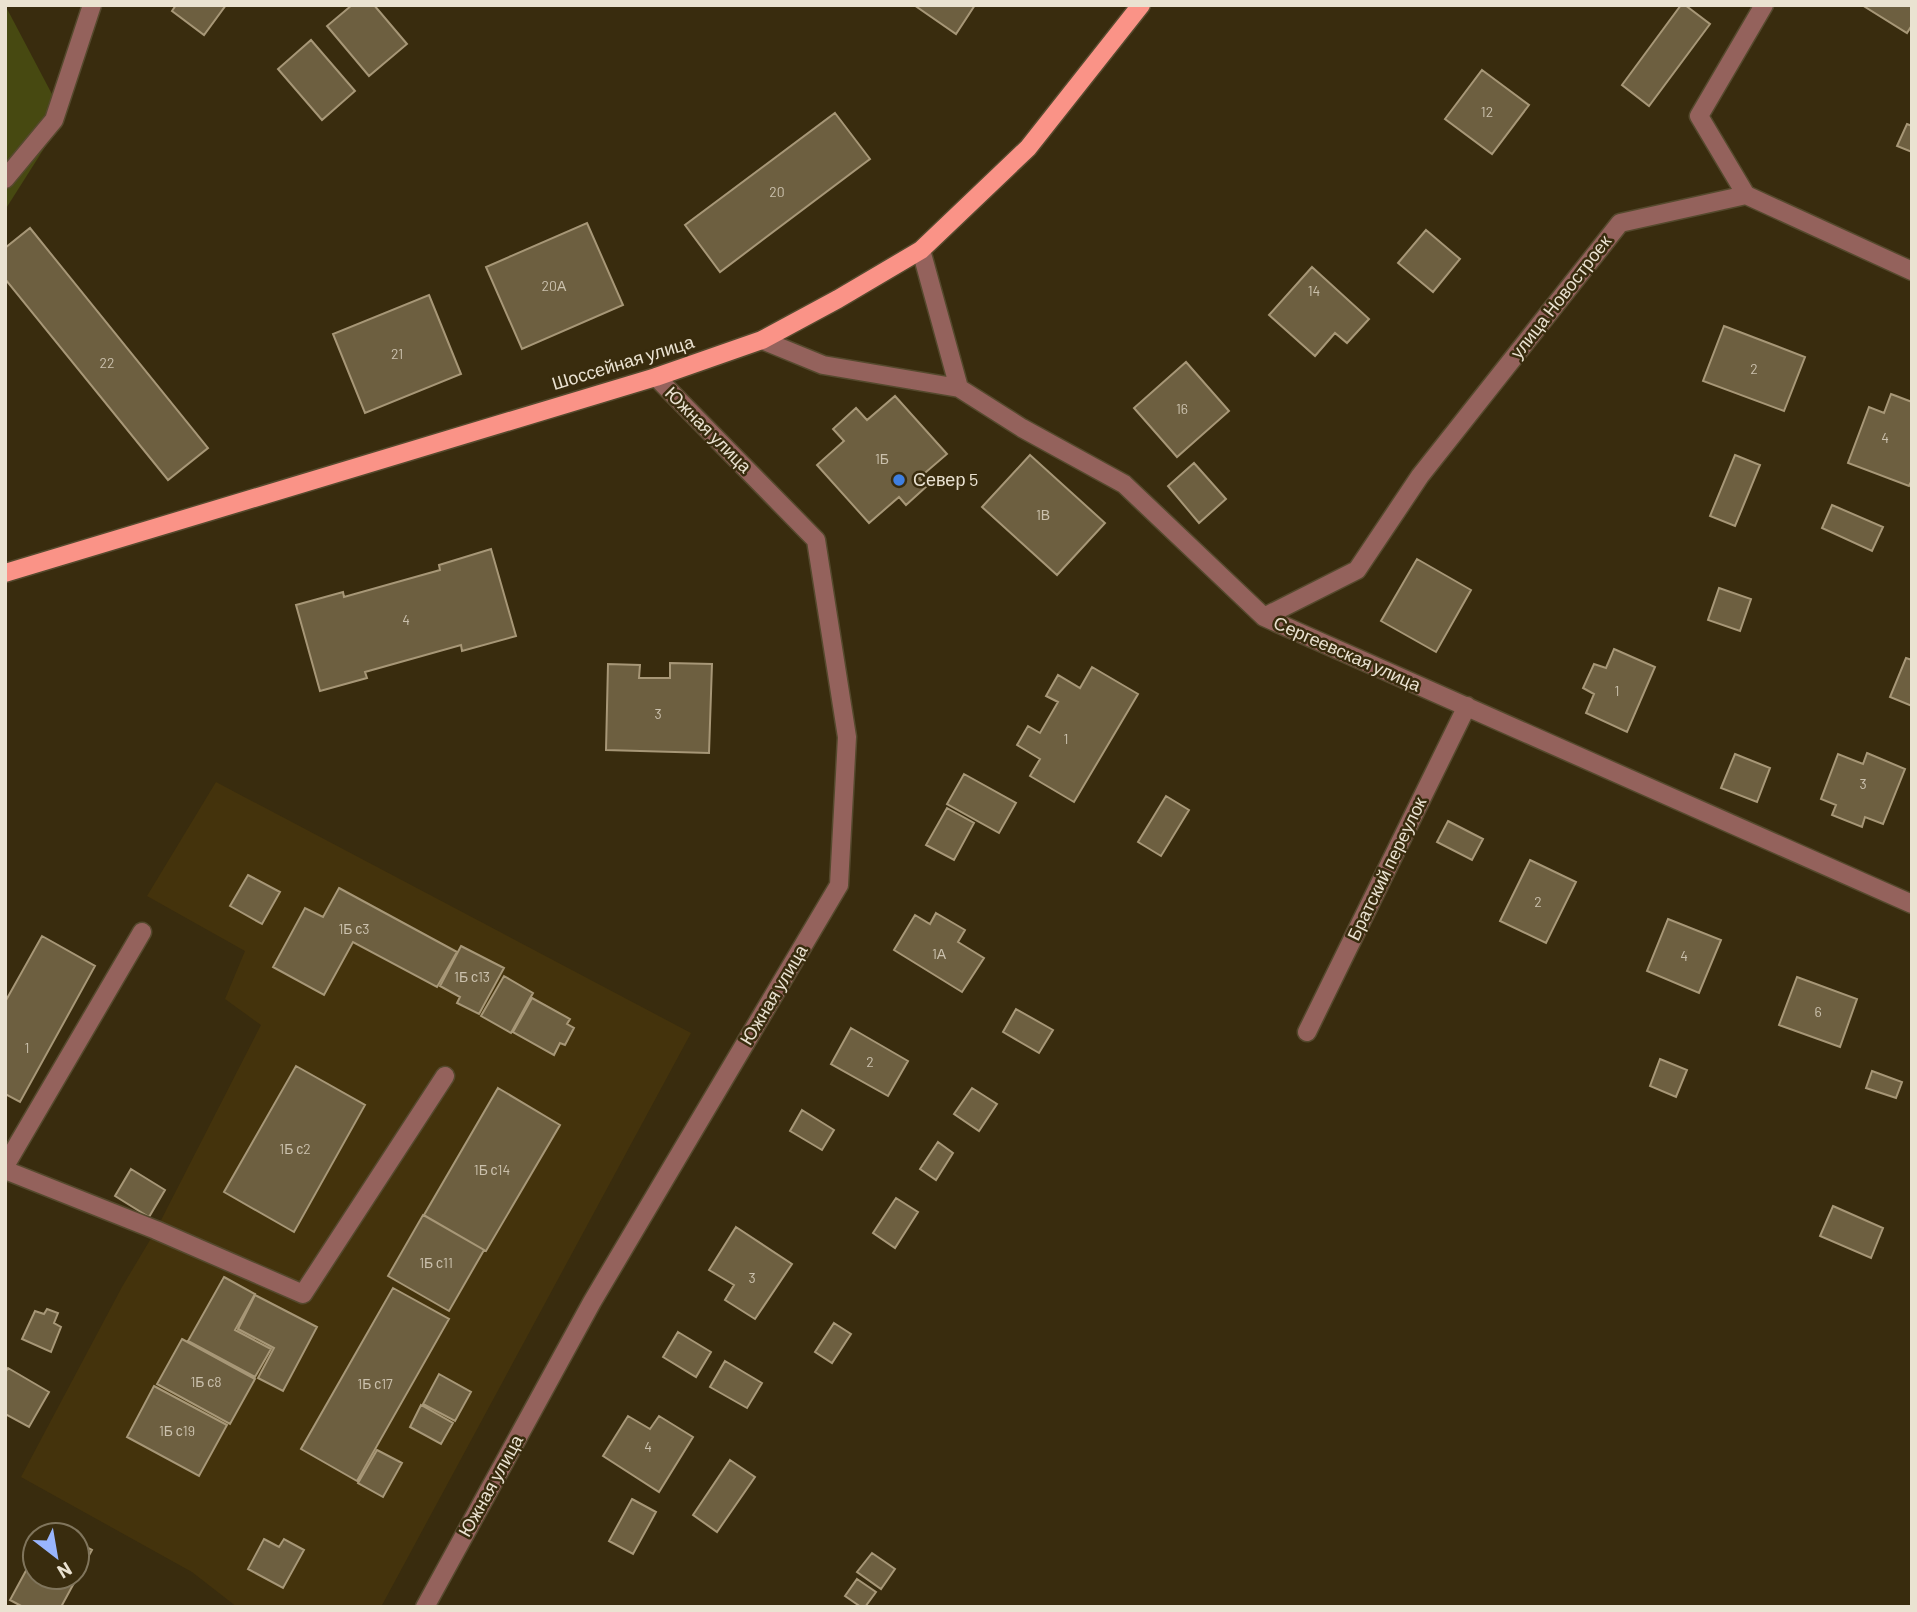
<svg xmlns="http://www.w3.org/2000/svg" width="1917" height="1612" viewBox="0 0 1917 1612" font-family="Barlow,sans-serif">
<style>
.built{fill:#44330c}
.green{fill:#474911}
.building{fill:#6d5f40;stroke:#a79777;stroke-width:2}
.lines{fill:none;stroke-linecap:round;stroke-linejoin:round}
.minor-casing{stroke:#55492d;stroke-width:21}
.major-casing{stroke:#55492d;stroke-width:21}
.minor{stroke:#94625c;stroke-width:18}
.major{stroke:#fa9387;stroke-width:18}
.shop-dot{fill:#3f7fe0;stroke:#392c0e;stroke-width:2.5}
.labels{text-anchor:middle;stroke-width:5;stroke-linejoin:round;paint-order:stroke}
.number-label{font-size:14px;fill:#cbc1ad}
.street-label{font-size:18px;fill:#eae2d1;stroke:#392c0e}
.poi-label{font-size:18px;fill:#eae2d1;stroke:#392c0e;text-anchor:start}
</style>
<rect width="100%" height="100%" fill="#392c0e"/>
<path class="built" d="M216,782L691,1033L381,1607H237L192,1572L21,1477L122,1287L156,1230L261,1025L225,999L245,951L147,896Z"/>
<path class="green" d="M5,5L64,117L5,210Z"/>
<path class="building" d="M176,5H226L204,35L172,11Z
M352,5H374L407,44L369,76L327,26Z
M914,5H975L956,34Z
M1681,5H1685L1710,24L1649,106L1622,85Z
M1862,5H1912V25L1907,33Z
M311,40L355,91L322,120L278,69Z
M1482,70L1529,105L1492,154L1445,119Z
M835,113L870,159L720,272L685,225Z
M1907,124L1912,126V152L1897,146Z
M587,223L623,305L522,349L486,267Z
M30,228L208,448L168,480L5,279V248Z
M1426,230L1460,259L1433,292L1398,263Z
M1312,267L1369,319L1347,343L1335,333L1315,356L1269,315Z
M429,295L461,374L365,413L333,334Z
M1724,326L1805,357L1784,411L1703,381Z
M1186,362L1229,411L1177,457L1134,408Z
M1891,394L1912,402V480L1909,486L1848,463L1869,407L1884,413Z
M895,396L947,454L919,478L927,486L906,505L899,497L869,523L817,465L844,441L833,429L856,408L867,420Z
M1030,455L1105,523L1057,575L982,507Z
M1735,455L1760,465L1735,526L1710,516Z
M1194,463L1226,499L1199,523L1168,486Z
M1832,505L1883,527L1872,551L1822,528Z
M491,549L516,636L462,651L461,645L365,672L367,678L320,691L296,605L343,592L344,597L440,570L439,565Z
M1417,559L1471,590L1436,652L1381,621Z
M1719,588L1751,599L1740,631L1708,620Z
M1614,649L1655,667L1627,732L1586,713L1594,694L1583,688L1594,664L1606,668Z
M1906,658L1912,660V706L1890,697Z
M670,663L712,664L709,753L606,750L608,664L640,665L639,678H670Z
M1092,667L1138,694L1074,802L1030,776L1040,759L1017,745L1028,726L1040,733L1058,702L1046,696L1058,675L1080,688Z
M1867,753L1905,769L1883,824L1865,817L1862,827L1832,815L1836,805L1821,799L1838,754L1863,764Z
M1735,754L1770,768L1757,802L1721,788Z
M964,774L1016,803L999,833L947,804Z
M1166,796L1189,810L1161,856L1138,842Z
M947,808L974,823L954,860L926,845Z
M1448,821L1483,839L1472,860L1437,842Z
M1530,860L1576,882L1546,943L1500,921Z
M248,875L280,892L262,924L230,906Z
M339,888L457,952L437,987L353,942L324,995L273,967L305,908L323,917Z
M936,913L965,930L958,942L984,958L962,992L894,950L915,915L930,924Z
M1668,919L1721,940L1699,993L1647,971Z
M42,936L95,966L20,1102L5,1094V1002Z
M461,946L504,968L479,1014L457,1003L460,997L440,986Z
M504,976L533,993L511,1033L481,1016Z
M1797,977L1857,999L1840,1047L1779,1025Z
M532,998L570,1019L567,1024L574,1028L565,1045L560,1043L554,1055L513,1032Z
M1016,1009L1053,1030L1039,1053L1003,1032Z
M851,1028L908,1061L888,1096L831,1064Z
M1660,1059L1687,1070L1676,1097L1650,1086Z
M296,1066L365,1105L294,1232L224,1192Z
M1872,1071L1902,1082L1896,1098L1866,1088Z
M498,1088L560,1125L486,1251L424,1215Z
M972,1088L997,1104L979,1131L954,1114Z
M802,1110L834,1130L822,1150L790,1131Z
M938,1142L953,1153L936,1180L920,1169Z
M131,1169L165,1190L149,1217L115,1196Z
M896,1198L918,1212L895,1248L873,1233Z
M1833,1206L1883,1228L1871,1258L1820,1236Z
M423,1215L484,1250L449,1311L388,1276Z
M736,1227L792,1264L755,1319L725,1300L734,1285L709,1270Z
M224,1277L255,1294L235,1330L271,1349L255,1377L188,1341Z
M393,1288L449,1319L357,1481L301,1449Z
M255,1295L317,1327L283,1391L258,1378L274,1348L238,1329Z
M47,1309L58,1313L54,1323L61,1327L51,1352L22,1339L35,1311L44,1314Z
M834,1323L851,1334L832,1363L815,1352Z
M678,1332L711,1352L696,1377L663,1357Z
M182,1339L255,1379L230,1424L157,1384Z
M725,1361L762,1383L747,1408L710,1387Z
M8,1368L49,1392L29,1427L5,1414V1373Z
M439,1374L471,1392L455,1421L423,1404Z
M154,1386L227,1425L199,1476L127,1437Z
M421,1405L453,1423L441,1444L410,1427Z
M628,1416L650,1429L659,1416L693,1437L659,1492L603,1456Z
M377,1450L402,1463L383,1497L358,1483Z
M730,1460L755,1477L717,1532L693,1515Z
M632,1499L656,1512L633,1554L609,1541Z
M50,1527L65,1535H45Z
M264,1539L279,1547L284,1539L304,1550L283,1588L248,1569Z
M77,1542L92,1550L61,1607H23L10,1600L35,1554V1577H77Z
M872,1553L895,1569L881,1589L857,1572Z
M857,1579L876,1592L865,1607H861L845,1596Z"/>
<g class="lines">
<g class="minor-casing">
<path id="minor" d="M5,179L54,120L92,5
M1746,195L1912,271
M921,250L959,388L1022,428L1124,484L1264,617L1912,904
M762,340L823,365L959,388
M1264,617L1357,570L1420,476L1620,223L1746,195L1699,116L1764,5
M1307,1032L1467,706
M5,1166L142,932
M5,1170L156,1230L303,1294L445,1076
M425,1607L592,1302L839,885L847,737L816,540L656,377"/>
</g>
<g class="major-casing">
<path id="major" d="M5,573L656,377L762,340L838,299L921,250L1028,148L1141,5"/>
</g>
<use href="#minor" class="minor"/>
<use href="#major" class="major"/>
</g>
<circle class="shop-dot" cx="899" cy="480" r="7"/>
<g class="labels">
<g class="number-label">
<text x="1487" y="117">12</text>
<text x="777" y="197">20</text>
<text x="554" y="291">20А</text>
<text x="1314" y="296">14</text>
<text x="397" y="359">21</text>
<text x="107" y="368">22</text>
<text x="1754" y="374">2</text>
<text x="1182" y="414">16</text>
<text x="1885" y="443">4</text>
<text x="882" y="464">1Б</text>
<text x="1043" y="520">1В</text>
<text x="406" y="625">4</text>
<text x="1617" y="696">1</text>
<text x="658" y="719">3</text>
<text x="1066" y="744">1</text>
<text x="1863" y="789">3</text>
<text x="1538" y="907">2</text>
<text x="354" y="934">1Б с3</text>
<text x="939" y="959">1А</text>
<text x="1684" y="961">4</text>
<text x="472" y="982">1Б с13</text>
<text x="1818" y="1017">6</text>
<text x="27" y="1053">1</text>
<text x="870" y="1067">2</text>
<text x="295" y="1154">1Б с2</text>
<text x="492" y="1175">1Б с14</text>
<text x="436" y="1268">1Б с11</text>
<text x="752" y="1283">3</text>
<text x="206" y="1387">1Б с8</text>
<text x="375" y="1389">1Б с17</text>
<text x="177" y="1436">1Б с19</text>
<text x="648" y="1452">4</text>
</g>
<g class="street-label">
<text transform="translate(1561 297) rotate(-52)" y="6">улица Новостроек</text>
<text transform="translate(623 363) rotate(-17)" y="6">Шоссейная улица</text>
<text transform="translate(708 430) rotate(45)" y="6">Южная улица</text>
<text transform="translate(1347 654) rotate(24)" y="6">Сергеевская улица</text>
<text transform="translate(1387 869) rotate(-64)" y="6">Братский переулок</text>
<text transform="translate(774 995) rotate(-59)" y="6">Южная улица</text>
<text transform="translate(491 1486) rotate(-61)" y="6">Южная улица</text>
</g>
<g class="poi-label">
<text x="913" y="486">Север 5</text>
</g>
</g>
<rect width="1917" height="1612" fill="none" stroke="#eae2d1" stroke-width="14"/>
<g transform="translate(56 1556) rotate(149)"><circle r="33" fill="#392c0e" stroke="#80755c" stroke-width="2"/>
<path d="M0-5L12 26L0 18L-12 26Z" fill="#99b5fd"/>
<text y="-10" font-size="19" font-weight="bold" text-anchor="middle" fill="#eae2d1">N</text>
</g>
</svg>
